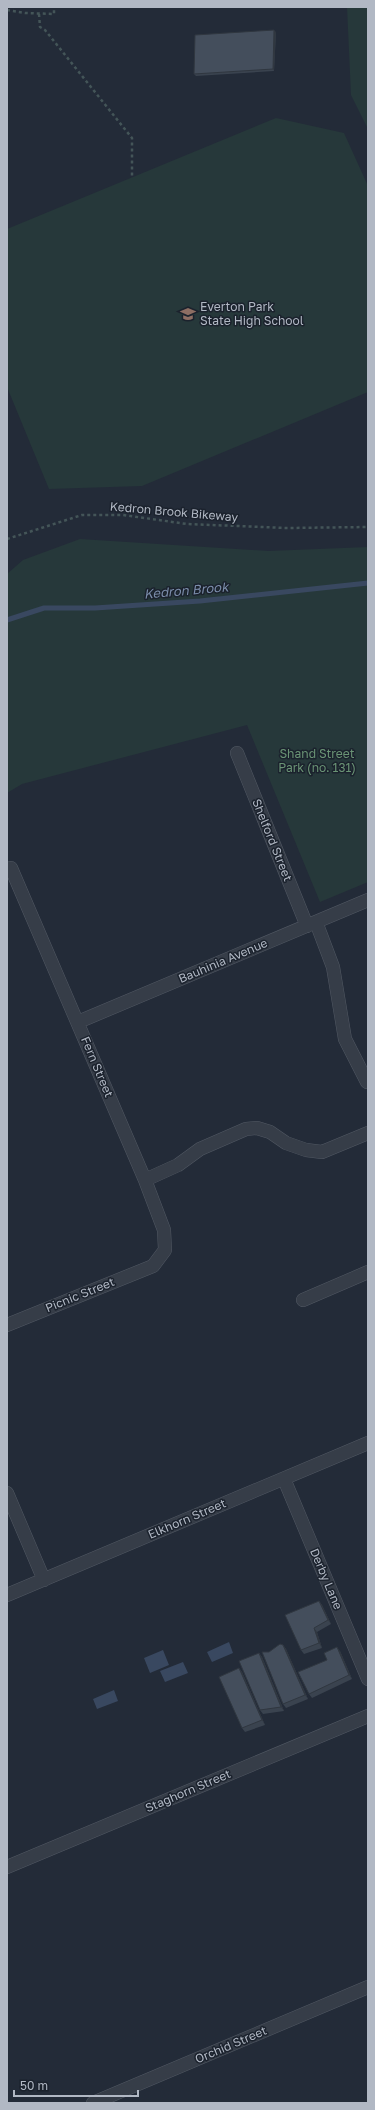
<svg xmlns="http://www.w3.org/2000/svg" width="375" height="2110" viewBox="0 0 375 2110" font-family="'Golos Text',sans-serif">
<style>
.green{fill:#26383a}
.water{fill:#394860}
.lines{fill:none;stroke-linecap:round;stroke-linejoin:round}
.stream{stroke:#394860;stroke-width:5}
.minor-casing{stroke:#515863;stroke-width:14}
.path{stroke:#445558;stroke-width:2.5;stroke-dasharray:3 3;stroke-linecap:butt}
.minor{stroke:#363d48;stroke-width:13}
.wall{fill:#3a434f}
.shaded-wall{fill:#303740}
.building{fill:#444e5c;stroke:#303740}
.labels{text-anchor:middle;stroke-width:3;stroke-linejoin:round;paint-order:stroke}
.poi-label{font-size:12px;fill:#b1b8c4;stroke:#1b222d;text-anchor:start}
.street-label{font-size:12px;fill:#b1b8c4;stroke:#1b222d}
.park-label{font-size:12px;fill:#6a9475;stroke:#1b222d}
.water-label{font-size:13px;font-style:italic;fill:#7b8daa;stroke:#1b222d}
</style>
<rect width="100%" height="100%" fill="#232b38"/>
<path class="green" d="M347,7H368V129L351,95Z
M276,118L344,133L368,186V392L142,486L49,489L7,387V229Z
M80,539L268,551L368,547V882L320,902L247,725L22,784L7,793V574L23,560Z"/>
<path class="water" d="M229,1642L233,1653L212,1662L207,1652Z
M163,1650L169,1665L150,1673L144,1658Z
M183,1662L188,1673L165,1682L160,1671Z
M114,1690L118,1701L97,1709L93,1699Z"/>
<g class="lines">
<path class="stream" d="M7,620L44,608H95L200,601L368,583"/>
<g class="minor-casing">
<path id="minor" d="M237,753L307,926
M316,922L333,967L345,1039L367,1082
M78,1022L368,900
M145,1180L178,1165L200,1149L246,1129L257,1128L270,1132L286,1143L306,1150L322,1152L368,1133
M303,1300L368,1272
M7,1325L153,1266L165,1250L164,1230L145,1180L11,868
M284,1479L368,1679
M7,1493L44,1580
M7,1595L368,1443
M7,1867L368,1716
M93,2103L368,1987"/>
</g>
<path class="path" d="M7,10L25,13L54,14V7
M39,14L40,27L45,30L132,138V177
M7,539L82,515H123L187,524L287,528L368,527"/>
<use href="#minor" class="minor"/>
</g>
<path class="wall" d="M276,32L274,71L196,76L194,74Z
M319,1601L322,1605L331,1624L317,1632L322,1648L304,1654L301,1650Z
M283,1645L286,1649L308,1699L286,1708L283,1704Z
M340,1651L352,1679L312,1698L309,1694L327,1660Z
M259,1653L262,1657L284,1711L263,1714L260,1710Z
M239,1668L242,1672L265,1725L245,1732L242,1728Z"/>
<path class="shaded-wall" d="M274,30L276,32L274,71L273,69Z
M319,1601L322,1605L331,1624L328,1620Z
M314,1628L317,1632L322,1648L319,1643Z
M283,1645L286,1649L308,1699L305,1695Z
M337,1647L340,1651L352,1679L349,1675Z
M259,1653L262,1657L284,1711L281,1707Z
M239,1668L242,1672L265,1725L262,1720Z"/>
<path class="building" d="M274,30L273,69L194,74L195,35Z
M319,1601L328,1620L314,1628L319,1643L301,1650L285,1615Z
M280,1644L283,1645L305,1695L283,1704L262,1652H269Z
M337,1647L349,1675L309,1694L298,1672L327,1660L324,1653Z
M259,1653L281,1707L260,1710L239,1661Z
M239,1668L262,1720L242,1728L219,1677Z"/>
<defs>
<g id="school-bare" transform="scale(1.2)"><path d="M0-5L7-2L0 1L-7-2ZM-4 1L0 2.5L4 1V4Q0 6-4 4Z" fill="#8d6e63" stroke="#1b222d" stroke-width="2.5" paint-order="stroke"/></g>
</defs>
<g fill-rule="evenodd">
<use href="#school-bare" x="188" y="314"/>
</g>
<g class="labels">
<g class="poi-label">
<text x="200" y="311">Everton Park<tspan x="200" dy="14">State High School</tspan></text>
</g>
<g class="street-label">
<text transform="translate(174 512) rotate(5)" y="4">Kedron Brook Bikeway</text>
<text transform="translate(272 840) rotate(68)" y="4">Shelford Street</text>
<text transform="translate(223 961) rotate(-23)" y="4">Bauhinia Avenue</text>
<text transform="translate(97 1067) rotate(67)" y="4">Fern Street</text>
<text transform="translate(80 1295) rotate(-22)" y="4">Picnic Street</text>
<text transform="translate(187 1519) rotate(-23)" y="4">Elkhorn Street</text>
<text transform="translate(326 1579) rotate(67)" y="4">Derby Lane</text>
<text transform="translate(188 1791) rotate(-23)" y="4">Staghorn Street</text>
<text transform="translate(231 2045) rotate(-23)" y="4">Orchid Street</text>
</g>
<g class="park-label">
<text x="317" y="758">Shand Street<tspan x="317" dy="14">Park (no. 131)</tspan></text>
</g>
<g class="water-label">
<text transform="translate(186 590) rotate(-5)" y="5">Kedron Brook</text>
</g>
</g>
<rect width="375" height="2110" fill="none" stroke="#b1b8c4" stroke-width="16"/>
<path d="M14 2090v6h124v-6" fill="none" stroke="#b1b8c4" stroke-width="2"/>
<text x="20" y="2090" font-size="12" fill="#b1b8c4" stroke="#1b222d" stroke-width="3" paint-order="stroke">50 m</text>
</svg>
